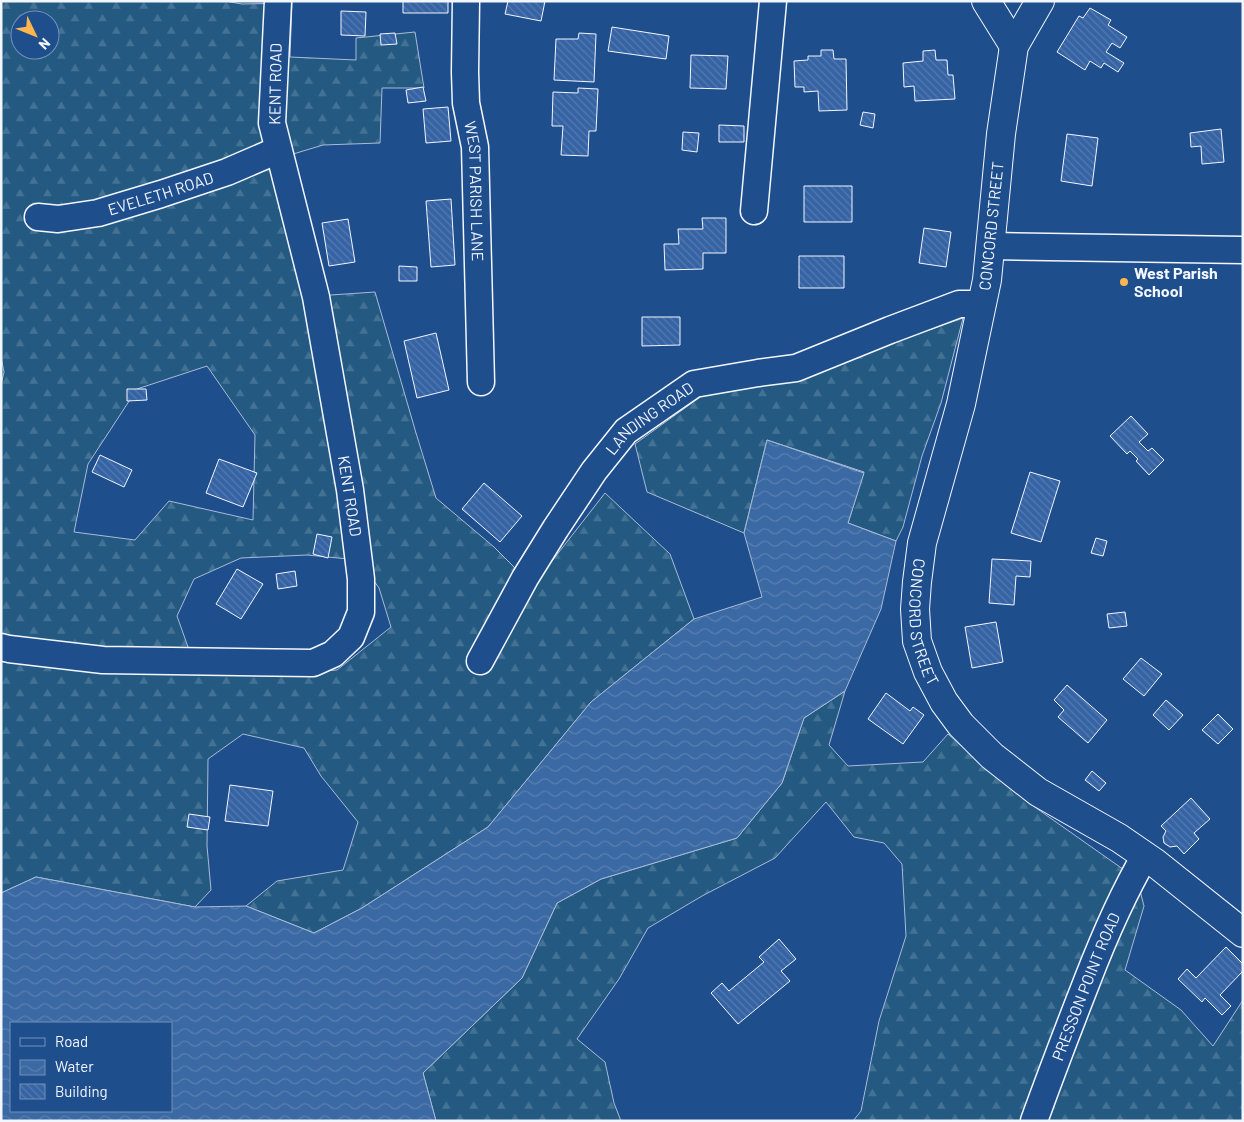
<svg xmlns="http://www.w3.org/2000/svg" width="1244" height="1122" viewBox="0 0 1244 1122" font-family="Barlow,sans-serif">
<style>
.forest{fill:url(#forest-firs);stroke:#a8bbd7;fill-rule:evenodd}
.water{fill:url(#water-waves);stroke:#a8bbd7;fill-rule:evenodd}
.building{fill:url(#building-back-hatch);stroke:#f2f6ff}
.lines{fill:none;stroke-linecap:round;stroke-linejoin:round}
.minor-casing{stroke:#f2f6ff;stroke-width:29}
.major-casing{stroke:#f2f6ff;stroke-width:30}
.minor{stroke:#1f4e8c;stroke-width:26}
.major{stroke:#1f4e8c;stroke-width:28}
.poi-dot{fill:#ffb74d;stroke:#1f4e8c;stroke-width:2}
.labels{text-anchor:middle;stroke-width:4;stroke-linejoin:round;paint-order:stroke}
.street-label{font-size:16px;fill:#f2f6ff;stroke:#1f4e8c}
.poi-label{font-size:16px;font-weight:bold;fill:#f2f6ff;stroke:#1f4e8c;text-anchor:start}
</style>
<defs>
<pattern id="forest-firs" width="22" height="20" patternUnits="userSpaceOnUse" patternTransform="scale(1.25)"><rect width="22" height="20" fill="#245a82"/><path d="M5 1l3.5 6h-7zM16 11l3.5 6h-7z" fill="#447295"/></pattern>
<pattern id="water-waves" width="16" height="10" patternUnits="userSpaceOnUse" patternTransform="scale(1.25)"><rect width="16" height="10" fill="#3b69a3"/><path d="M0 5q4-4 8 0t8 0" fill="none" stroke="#587fb1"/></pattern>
<pattern id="building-back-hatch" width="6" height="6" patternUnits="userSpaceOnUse" patternTransform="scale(1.25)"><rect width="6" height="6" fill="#3563a3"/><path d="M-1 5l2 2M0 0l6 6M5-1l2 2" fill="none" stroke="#537ab1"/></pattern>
</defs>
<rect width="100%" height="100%" fill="#1f4e8c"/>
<path class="forest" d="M1,1H225L242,4L292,3L290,57L356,60V38L415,32L424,88H382L380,143L323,145L280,158L316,296L375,292L416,433L436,498L494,547L525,578L531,588L605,493L670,554L694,619L591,702L488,827L362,908L314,933L246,906L277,881L343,870L358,822L321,776L304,748L243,734L208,759L207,846L211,890L195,907L36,877L1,893V385L4,372L1,357ZM20,20H50V50H20ZM207,366L255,435L253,520L169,501L135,540L74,532L88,464L137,389ZM307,555L359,560L379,588L391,627L337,670L308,672L193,661L177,616L194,579L241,558Z
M963,318L941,403L922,456L903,527L896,541L848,523L864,472L767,440L744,533L647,492L635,444L703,395L864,353Z
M845,691L829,745L848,766L923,762L948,734L1006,785L1029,803L1137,879L1144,906L1125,970L1181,1010L1213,1046L1243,1000V1121H853L861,1111L879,1021L906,936L902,864L884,843L854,837L826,802L775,858L702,896L648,928L619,979L577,1039L605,1062L614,1103L621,1121H436L423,1073L522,978L557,903L601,879L737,838L782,783L804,718Z"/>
<path class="water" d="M767,440L864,473L848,523L896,541L881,609L845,691L804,718L782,783L737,838L601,879L557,903L522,978L423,1073L436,1121H1V893L36,877L195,907L246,906L314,933L362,908L488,827L591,702L694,619L762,597L744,533ZM11,1023H171V1111H11Z"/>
<path class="building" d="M403,1H448V13H403Z
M508,1H545L541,21L505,14Z
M1090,8L1111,20L1108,25L1127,37L1120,48L1112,43L1106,52L1124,63L1118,72L1104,63L1101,68L1090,61L1085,70L1057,52L1079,16L1083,18Z
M341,11L366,12L365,36L341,35Z
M612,27L669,36L666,59L608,51Z
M395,33L397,44L381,45L380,34Z
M579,33L596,34L594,82L554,80L556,39H578Z
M821,50H833L834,59H846L847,110L819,111L818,91L804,92V87H795L794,61L808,60V56H821Z
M935,50L936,60H947L948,75H953L955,99L915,101L914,86L904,87L903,63L923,61V51Z
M691,55L728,56L726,89L690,88Z
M423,87L426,101L408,103L406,90Z
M578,88L598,89L596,131H589L588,156L561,155L563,126H552L553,92L578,93Z
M448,107L451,141L426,143L423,109Z
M863,112L875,114L873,128L860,125Z
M719,125L744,126V142H719Z
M1221,129L1224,162L1202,164L1201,146L1191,147L1190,133Z
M683,132L699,133L697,152L682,150Z
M1067,134L1098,138L1092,186L1061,181Z
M804,186H852V222H804Z
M451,199L455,265L431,267L426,201Z
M702,218H726V253H703V269L665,270L664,244H679L678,229H703Z
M348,219L355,262L329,266L322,223Z
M924,228L951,232L946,267L919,263Z
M799,256H844V288H799Z
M399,266L417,267V281H399Z
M642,317H680V345L642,346Z
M436,333L449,390L417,398L404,341Z
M127,389H146L147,400L127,401Z
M1131,416L1148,434L1139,442L1148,451L1152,448L1164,460L1149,475L1136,461L1138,459L1130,451L1127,454L1110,436Z
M100,455L132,470L124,487L92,472Z
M219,459L257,473L243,507L206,493Z
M1030,472L1060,481L1041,542L1011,533Z
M484,483L522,516L500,542L462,509Z
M317,534L332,537L328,558L313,554Z
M1096,538L1107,541L1103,556L1091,553Z
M992,559L1031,561L1030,577L1016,576L1014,605L989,603Z
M237,569L263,584L241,619L216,604Z
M295,571L297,586L278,589L276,574Z
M1125,612L1127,626L1109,628L1107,614Z
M996,622L1003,662L972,668L965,627Z
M1141,658L1162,674L1144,696L1123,679Z
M1067,685L1107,720L1088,743L1058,717L1064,710L1054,700Z
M886,693L910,711L913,707L924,715L903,744L868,719Z
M1166,700L1183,715L1169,730L1153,715Z
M1218,714L1233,729L1218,744L1202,730Z
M1092,771L1106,783L1099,791L1085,780Z
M230,785L273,791L268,826L225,821Z
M1191,798L1210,819L1194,833L1199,839L1184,854L1177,846L1170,847L1164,843L1163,837L1166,831L1161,826Z
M189,814L210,817L208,830L187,827Z
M779,939L796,959L781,971L790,981L738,1024L711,993L722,983L729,991L764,962L759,957Z
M1226,947L1243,964V971L1220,995L1231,1006L1222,1015L1205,998L1202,1002L1178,979L1187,969L1196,978Z"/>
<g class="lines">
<g class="minor-casing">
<g id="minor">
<path id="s1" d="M466,1L465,72L466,103L475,147L481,382"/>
<path d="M754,211L773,1"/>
<path id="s2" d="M38,217L58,219L98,213L161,194L227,172L278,150"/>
<path d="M991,246L1243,250"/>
<path d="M1,647L9,649L103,660L313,663L333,654L351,637L361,612V579L350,490L316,297L272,123L278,1"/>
<path id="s3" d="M480,661L525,578L556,528L594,471L626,431L694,384L758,373L796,368L890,330L959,304H982"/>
<path id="s4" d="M1034,1121C1051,1074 1069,1027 1087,981C1104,937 1121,897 1145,856"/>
</g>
</g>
<g class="major-casing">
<g id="major">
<path d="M986,1L1014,46"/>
<path id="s5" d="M1040,1L1014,46L1001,134L987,280L961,404L922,543L917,582L915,609L917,641L928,672L944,702L961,725L992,756L1038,792L1119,838L1154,862L1243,933"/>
</g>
</g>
<use href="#minor" class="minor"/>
<use href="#major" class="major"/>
</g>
<circle class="poi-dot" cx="1124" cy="282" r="5"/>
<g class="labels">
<g class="street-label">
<text transform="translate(275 84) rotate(-89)" y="6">KENT ROAD</text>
<text dy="6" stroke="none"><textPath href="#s1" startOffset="191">WEST PARISH LANE</textPath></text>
<text dy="6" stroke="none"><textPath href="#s2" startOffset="126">EVELETH ROAD</textPath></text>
<text transform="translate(991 226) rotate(-84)" y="6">CONCORD STREET</text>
<text dy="6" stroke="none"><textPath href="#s3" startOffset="299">LANDING ROAD</textPath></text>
<text transform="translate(350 496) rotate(81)" y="6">KENT ROAD</text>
<text dy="6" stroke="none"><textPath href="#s5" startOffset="639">CONCORD STREET</textPath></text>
<text dy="6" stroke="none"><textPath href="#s4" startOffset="144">PRESSON POINT ROAD</textPath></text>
</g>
<g class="poi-label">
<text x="1134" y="279">West Parish<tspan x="1134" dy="18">School</tspan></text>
</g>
</g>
<rect width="1244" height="1122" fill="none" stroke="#f2f6ff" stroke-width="5"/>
<rect x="10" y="1022" width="162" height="90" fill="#1f4e8c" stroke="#7391ba"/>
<rect x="20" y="1038" width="25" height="8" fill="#1f4e8c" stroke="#7391ba"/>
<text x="55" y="1047" font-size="15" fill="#f2f6ff">Road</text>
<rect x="20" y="1060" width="25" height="15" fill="url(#water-waves)" stroke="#7391ba"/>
<text x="55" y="1072" font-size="15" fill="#f2f6ff">Water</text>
<rect x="20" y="1084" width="25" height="15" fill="url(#building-back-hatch)" stroke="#7391ba"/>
<text x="55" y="1097" font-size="15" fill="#f2f6ff">Building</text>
<g transform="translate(35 35) rotate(133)"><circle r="24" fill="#1f4e8c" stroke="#7391ba"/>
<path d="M0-4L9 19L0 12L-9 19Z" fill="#ffb74d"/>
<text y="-8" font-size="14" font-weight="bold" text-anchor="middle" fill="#f2f6ff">N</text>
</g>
</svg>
